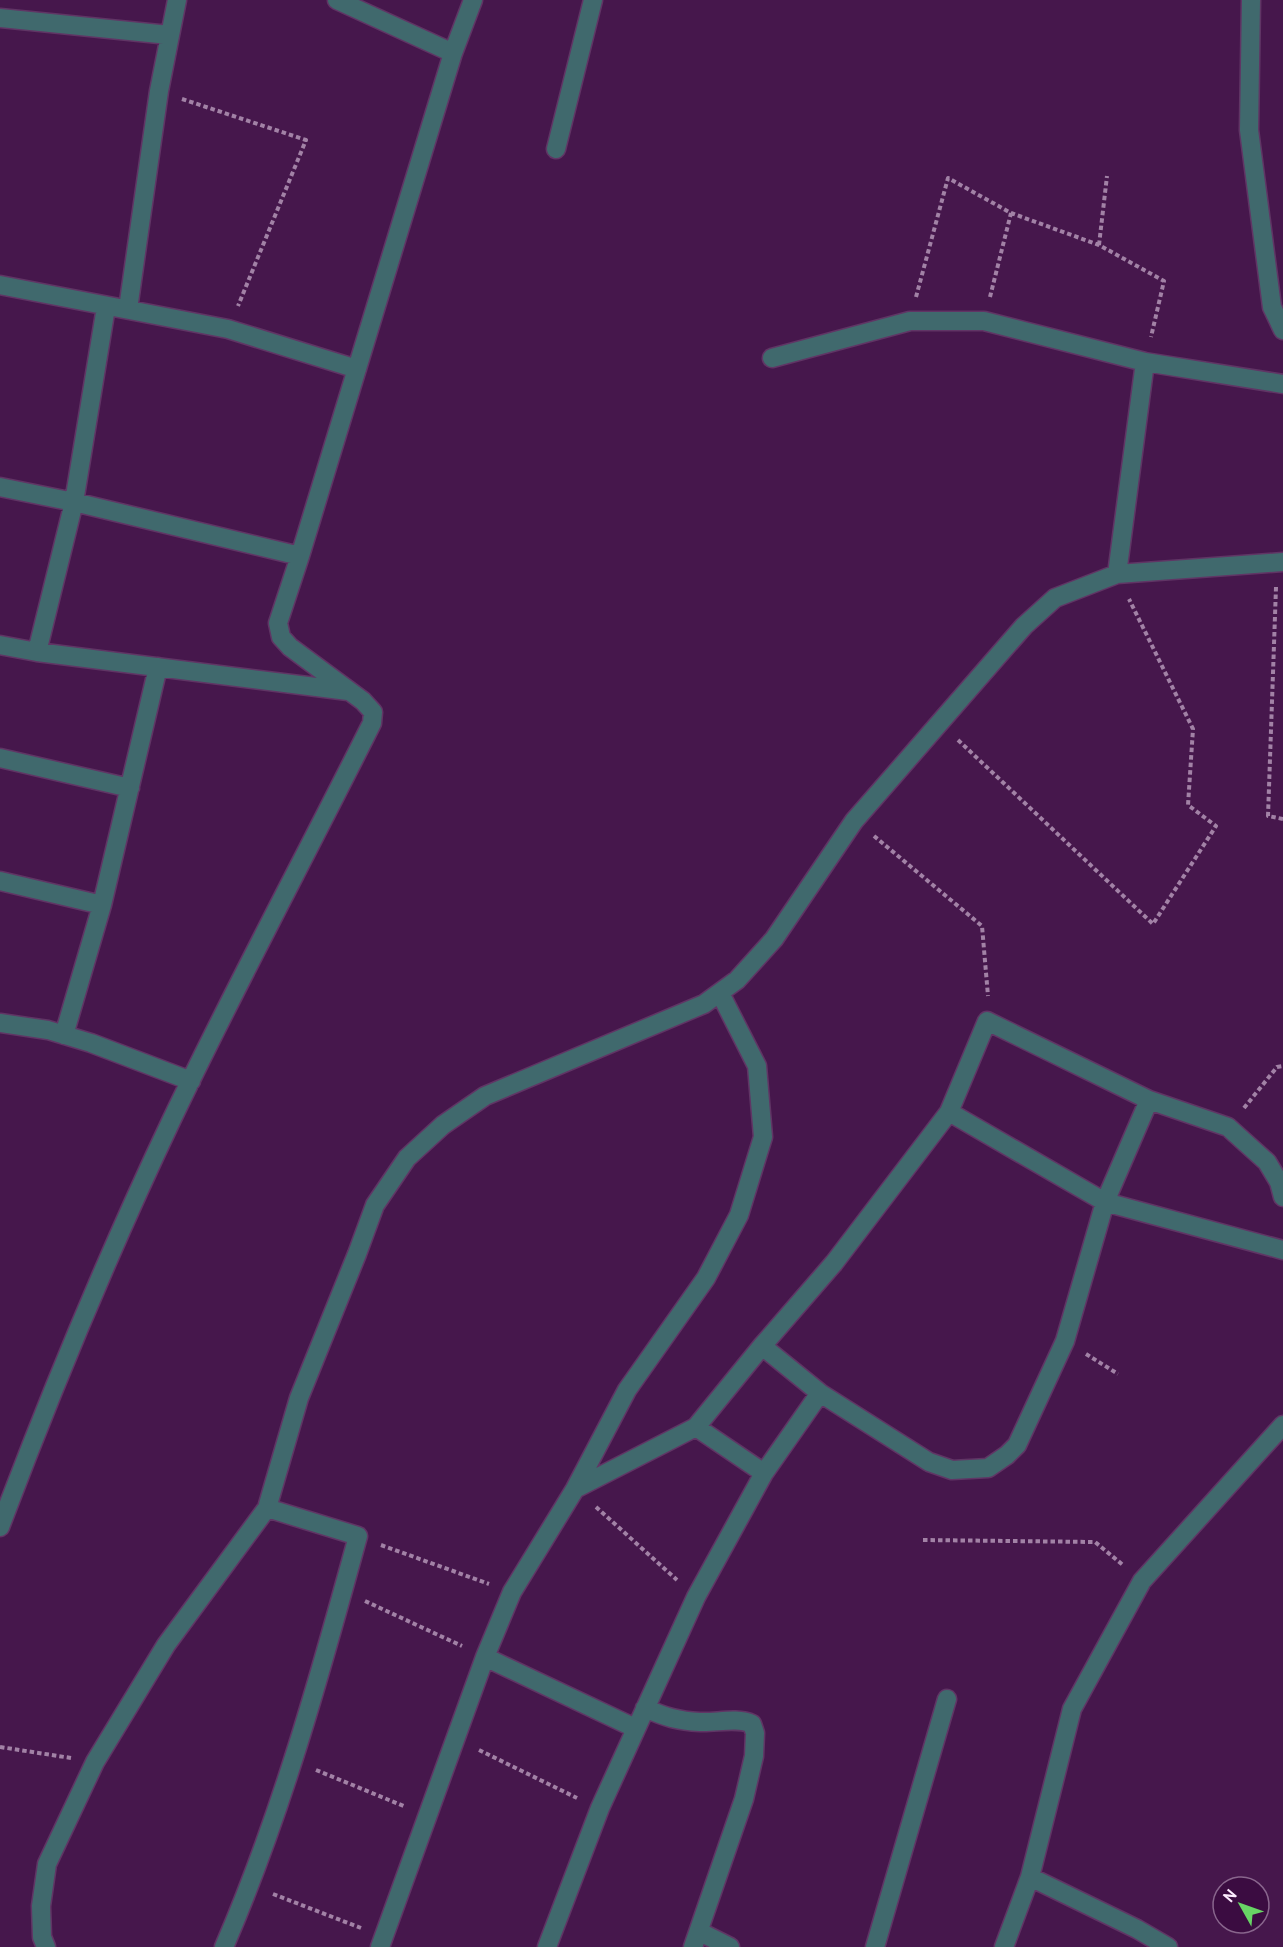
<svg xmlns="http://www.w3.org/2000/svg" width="1283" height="1947" viewBox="0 0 1283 1947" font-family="'PT Sans',sans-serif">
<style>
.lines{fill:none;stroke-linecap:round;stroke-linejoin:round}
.street-casing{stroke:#603565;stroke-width:21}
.path{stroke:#a282a6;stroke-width:4;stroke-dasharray:4.5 3;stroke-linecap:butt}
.street{stroke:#40696d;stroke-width:18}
</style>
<rect width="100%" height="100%" fill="#46174c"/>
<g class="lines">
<g class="street-casing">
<path id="street" d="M337,0L453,53
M1251,0L1249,130L1272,307L1283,330
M0,18L169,35
M556,149L593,0
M0,285L228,329L357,369
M128,309L159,91L177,0
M772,358L910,321H984L1145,362L1283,384
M0,487L74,502L300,556
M1117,574L1145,362
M0,645L37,652L74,502L106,307
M37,652L348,691
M0,758L130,788
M0,881L102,905
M0,1023L48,1030L91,1043L191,1081
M64,1035L102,905L158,667
M949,1112L1105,1202L1283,1250
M762,1346L820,1393L929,1462L952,1470L988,1468L1007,1455L1017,1445L1065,1341L1105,1202L1149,1100
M696,1427L764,1473
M575,1489L696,1427L762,1346L834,1263L949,1112L987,1021L1149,1100L1228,1127L1267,1162L1279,1182L1283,1197
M0,1527C52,1389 109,1252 172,1119C236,985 306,855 372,723L373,712L363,701L290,647L281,637L278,623L300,556L453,53L473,0
M485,1657L635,1728
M645,1708C665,1717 678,1721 700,1722C716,1723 737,1717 752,1724L755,1733L754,1756L744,1799L693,1947
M1030,1877L1137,1929L1168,1947
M700,1932L730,1947
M46,1947L42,1937L41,1906L47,1864L95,1762L166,1645L267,1508L299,1398L357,1254L375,1205L407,1158L443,1125L485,1096L704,1004L737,980L774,939L854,821L1024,626L1055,598L1117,574L1283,562
M224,1947C281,1815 320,1675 358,1536L267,1508
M380,1947L485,1657L512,1592L575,1489L627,1390L706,1278L739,1215L763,1137L757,1066L720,993
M547,1947L600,1808L696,1597L764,1473L820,1393
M875,1947L947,1699
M1004,1947L1030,1877L1072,1709L1142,1581L1283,1425"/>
</g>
<path class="path" d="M182,99L306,140L238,306
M1099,245L1107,176
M916,297L948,178L1011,213L1099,245L1164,281L1151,337
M990,297L1011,213
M1276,587L1268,816L1283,819
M958,740L1153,924L1216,826L1188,805L1193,729L1129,599
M874,836L982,926L988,996
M1244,1108L1277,1067L1283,1066
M1086,1354L1118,1374
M596,1507L677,1580
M923,1540L1095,1542L1123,1565
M381,1545L489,1584
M365,1601L462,1646
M0,1747L71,1758
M479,1750L577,1798
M316,1770L406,1807
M273,1894L361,1928"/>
<use href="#street" class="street"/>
</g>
<g transform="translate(1241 1905) rotate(310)"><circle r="28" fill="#3b0c41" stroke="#89668d" stroke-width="1.5"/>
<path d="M0-4.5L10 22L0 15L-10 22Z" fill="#68d465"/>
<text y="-9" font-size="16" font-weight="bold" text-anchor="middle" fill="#fdecff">N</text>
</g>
</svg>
